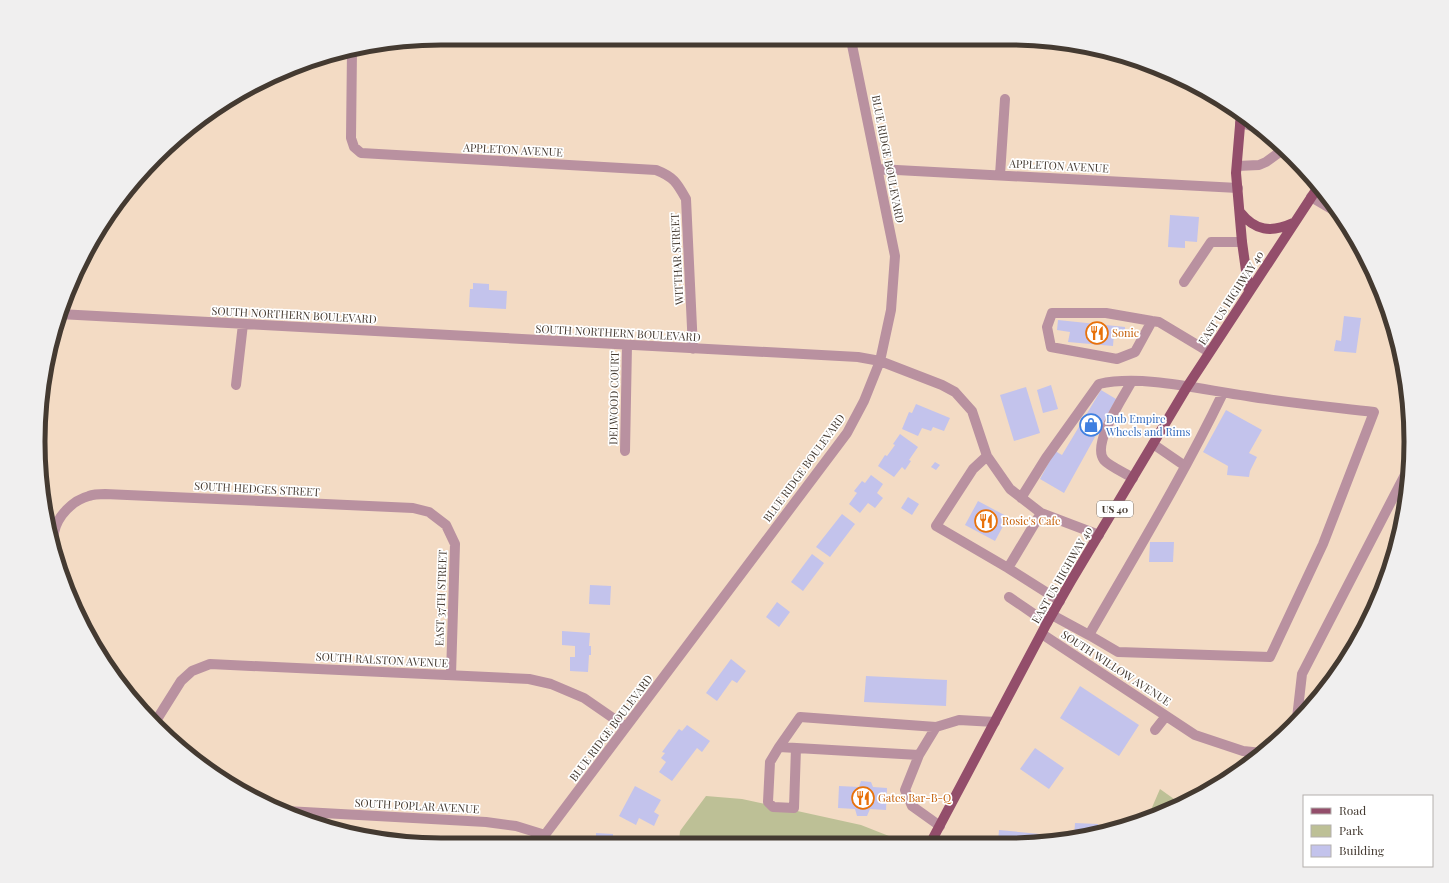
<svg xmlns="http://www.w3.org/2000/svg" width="1449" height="883" viewBox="0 0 1449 883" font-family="'Playfair Display',serif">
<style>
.green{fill:#bdc096}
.building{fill:#c3c3ec}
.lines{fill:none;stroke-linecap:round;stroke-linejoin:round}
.minor{stroke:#b991a0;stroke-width:10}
.major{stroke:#934e6b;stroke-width:10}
.labels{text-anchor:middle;stroke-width:3.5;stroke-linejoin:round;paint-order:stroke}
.shield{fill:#fff;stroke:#7c756f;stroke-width:1}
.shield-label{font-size:10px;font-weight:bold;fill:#443a31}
.street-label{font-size:11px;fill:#443a31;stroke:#fff}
.food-label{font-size:11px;fill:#c56008;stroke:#fff;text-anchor:start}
.shop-label{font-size:11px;fill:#366cbe;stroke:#fff;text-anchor:start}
.rim{fill:none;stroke:#443a31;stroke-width:5}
</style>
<rect width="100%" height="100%" fill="#f3dbc4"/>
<path class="green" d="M1160,789L1181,804L1147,819Z
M706,796L742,799L861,825L894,838L891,842L679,843L680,831Z"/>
<path class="building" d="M1170,215L1199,217L1197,242L1185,241V248L1168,247Z
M473,283L489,284V290L507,291L506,309L469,307L470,289H473Z
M1344,316L1361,318L1356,353L1334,351L1336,340L1341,341Z
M1058,320L1125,327V334L1114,333L1113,346L1068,342L1070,332L1057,330Z
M1051,385L1058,409L1043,413L1037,390Z
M1026,387L1040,433L1014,441L1000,395Z
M1101,390L1116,399L1064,493L1040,479L1055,451L1062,455Z
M916,404L950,418L944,431L933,427L931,431L922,428L918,436L902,429L909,412L912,413Z
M1226,410L1262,430L1249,453L1257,457L1250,471L1249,477L1227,475L1228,466L1203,452Z
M900,434L918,447L909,460L911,461L905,470L902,467L894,477L878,466L885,455L887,456L895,445L893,444Z
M935,462L940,465L936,470L931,467Z
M871,475L883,484L877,493L883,498L875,508L868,503L860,513L849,504L857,493L854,491L862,481L865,483Z
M908,497L919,504L912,515L901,508Z
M978,501L1008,517L995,541L965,525Z
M842,514L855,524L830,557L816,547Z
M1150,542H1174L1173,562H1149Z
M812,554L824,563L803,591L791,582Z
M590,585L611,586L610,605L589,604Z
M777,602L790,612L779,627L766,617Z
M562,631L590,633L589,646H591V655H589L588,672L570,671V657H575V646L562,645Z
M731,659L746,671L737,683L732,680L717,701L706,693Z
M866,676L947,680L946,706L864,702Z
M1080,686L1139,725L1119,756L1060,718Z
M687,725L710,741L702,752L697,748L672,781L659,772L666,762L661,758L665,753L662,752L679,729L682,731Z
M1035,748L1064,768L1049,789L1020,769Z
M861,781L871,782L873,787L887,788L886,810L870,809L867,816H857L855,809L838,808L839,786L859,787Z
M635,786L661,800L654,812L659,815L654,826L639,818L636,825L619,816Z
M1075,823L1098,824V833L1074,838Z
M999,830L1040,834V842H998Z
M596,833L613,834V841H621V843H596Z"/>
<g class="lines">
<path class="minor" d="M352,50L351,138L354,147L361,153L656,170C674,177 677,183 686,199L693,349
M1240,123L1259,128
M1237,166L1259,165L1266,162L1284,149
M878,169L1238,188
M1000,175L1005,99
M1311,197L1340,214
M1184,282L1211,242H1242
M59,314L858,357L880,361L942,385L955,392L972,411L987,456L1010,489L1041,513L1099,535
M1152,321L1135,352L1117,359L1051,347L1047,327L1052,313H1106L1152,321L1159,322L1209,352
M1132,381C1124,396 1091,444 1104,460C1109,466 1125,473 1133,478
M236,385L243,324
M1153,444L1185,466
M625,451L627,345
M987,456L973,469L936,526L1008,568L1060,601
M1021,498L1046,458L1099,384C1142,374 1203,390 1247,396C1289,403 1332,407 1374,412L1323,544L1270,657L1118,652L1089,635L1052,615
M53,549C53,544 53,538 54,533C57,516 73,500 89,496C94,494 100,494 105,494L413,508L429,512L446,525L455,544L451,675
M1008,568L1041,513
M1009,597L1047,623
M1042,634L1195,735L1243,751L1262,753
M1089,635C1135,555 1183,476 1223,393
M1297,718L1302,674L1409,467
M154,724L181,681L192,671L210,664L529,679L551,684L584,698L626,727
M936,727L919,755L905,790L912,806L940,826
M1155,730L1166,716
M779,747L770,762L768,802L773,807L794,808L796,748
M919,755L779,747L800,717L936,727L959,720L995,722
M286,811L486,822L516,826L545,835
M538,844L847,433L864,401L880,361L891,310L895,256L851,40"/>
<path class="major" d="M1241,114L1236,173L1242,242L1249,292
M1240,212C1255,231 1271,233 1293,223
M931,842L1047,623L1071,581L1187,387L1318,187"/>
</g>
<defs>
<g id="restaurant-ring" transform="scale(1.15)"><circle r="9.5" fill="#fff" stroke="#e8710a" stroke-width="1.5"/><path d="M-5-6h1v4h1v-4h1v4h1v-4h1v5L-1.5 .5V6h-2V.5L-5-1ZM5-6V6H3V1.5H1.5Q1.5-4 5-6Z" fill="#e8710a"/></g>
<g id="shop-ring" transform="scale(1.15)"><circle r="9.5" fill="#fff" stroke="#3f7fe0" stroke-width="1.5"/><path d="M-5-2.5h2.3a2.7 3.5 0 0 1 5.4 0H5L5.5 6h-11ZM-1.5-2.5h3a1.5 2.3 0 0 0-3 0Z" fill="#3f7fe0"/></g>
</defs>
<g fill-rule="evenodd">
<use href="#restaurant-ring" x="1097" y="333"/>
<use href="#shop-ring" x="1091" y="425"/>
<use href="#restaurant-ring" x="986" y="521"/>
<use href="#restaurant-ring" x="863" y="798"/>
</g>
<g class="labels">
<rect class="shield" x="1097" y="501" width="36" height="16" rx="3"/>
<g class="shield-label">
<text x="1115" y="513">US 40</text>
</g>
<g class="street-label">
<text transform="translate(513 150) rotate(3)" y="4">APPLETON AVENUE</text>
<text transform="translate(888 159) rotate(79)" y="4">BLUE RIDGE BOULEVARD</text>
<text transform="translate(1059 166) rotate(3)" y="4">APPLETON AVENUE</text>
<text transform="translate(677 259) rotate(-93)" y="4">WITTHAR STREET</text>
<text transform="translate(1231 298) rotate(-57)" y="4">EAST US HIGHWAY 40</text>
<text transform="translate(294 315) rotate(3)" y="4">SOUTH NORTHERN BOULEVARD</text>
<text transform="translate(618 333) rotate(3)" y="4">SOUTH NORTHERN BOULEVARD</text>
<text transform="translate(614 398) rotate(-89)" y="4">DELWOOD COURT</text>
<text transform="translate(804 468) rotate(-54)" y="4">BLUE RIDGE BOULEVARD</text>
<text transform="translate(257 489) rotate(3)" y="4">SOUTH HEDGES STREET</text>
<text transform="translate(1062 575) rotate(-60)" y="4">EAST US HIGHWAY 40</text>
<text transform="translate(441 598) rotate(-88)" y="4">EAST 37TH STREET</text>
<text transform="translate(382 660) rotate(3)" y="4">SOUTH RALSTON AVENUE</text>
<text transform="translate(1116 668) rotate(33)" y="4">SOUTH WILLOW AVENUE</text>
<text transform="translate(611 728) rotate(-53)" y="4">BLUE RIDGE BOULEVARD</text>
<text transform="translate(417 806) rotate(3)" y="4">SOUTH POPLAR AVENUE</text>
</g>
<g class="food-label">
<text x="1112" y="337">Sonic</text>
<text x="1002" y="525">Rosie's Cafe</text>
<text x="878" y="802">Gates Bar-B-Q</text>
</g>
<g class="shop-label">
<text x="1106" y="423">Dub Empire<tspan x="1106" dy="13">Wheels and Rims</tspan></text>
</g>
</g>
<path d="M0 0H1449V883H0ZM441 45H1008A396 396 0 0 1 1404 441V442A396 396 0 0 1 1008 838H441A396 396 0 0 1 45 442V441A396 396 0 0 1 441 45Z" fill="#f0efef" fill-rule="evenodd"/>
<path class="rim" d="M441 45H1008A396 396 0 0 1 1404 441V442A396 396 0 0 1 1008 838H441A396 396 0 0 1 45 442V441A396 396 0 0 1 441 45Z"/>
<rect x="1303" y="795" width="130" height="72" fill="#ffffff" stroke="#b4b0ad"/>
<rect x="1311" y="808" width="20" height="6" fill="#934e6b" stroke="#b4b0ad"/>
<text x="1339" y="815" font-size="12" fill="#443a31">Road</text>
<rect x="1311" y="825" width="20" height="12" fill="#bdc096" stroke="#b4b0ad"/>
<text x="1339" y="835" font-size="12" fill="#443a31">Park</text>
<rect x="1311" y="845" width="20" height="12" fill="#c3c3ec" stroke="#b4b0ad"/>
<text x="1339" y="855" font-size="12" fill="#443a31">Building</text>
</svg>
